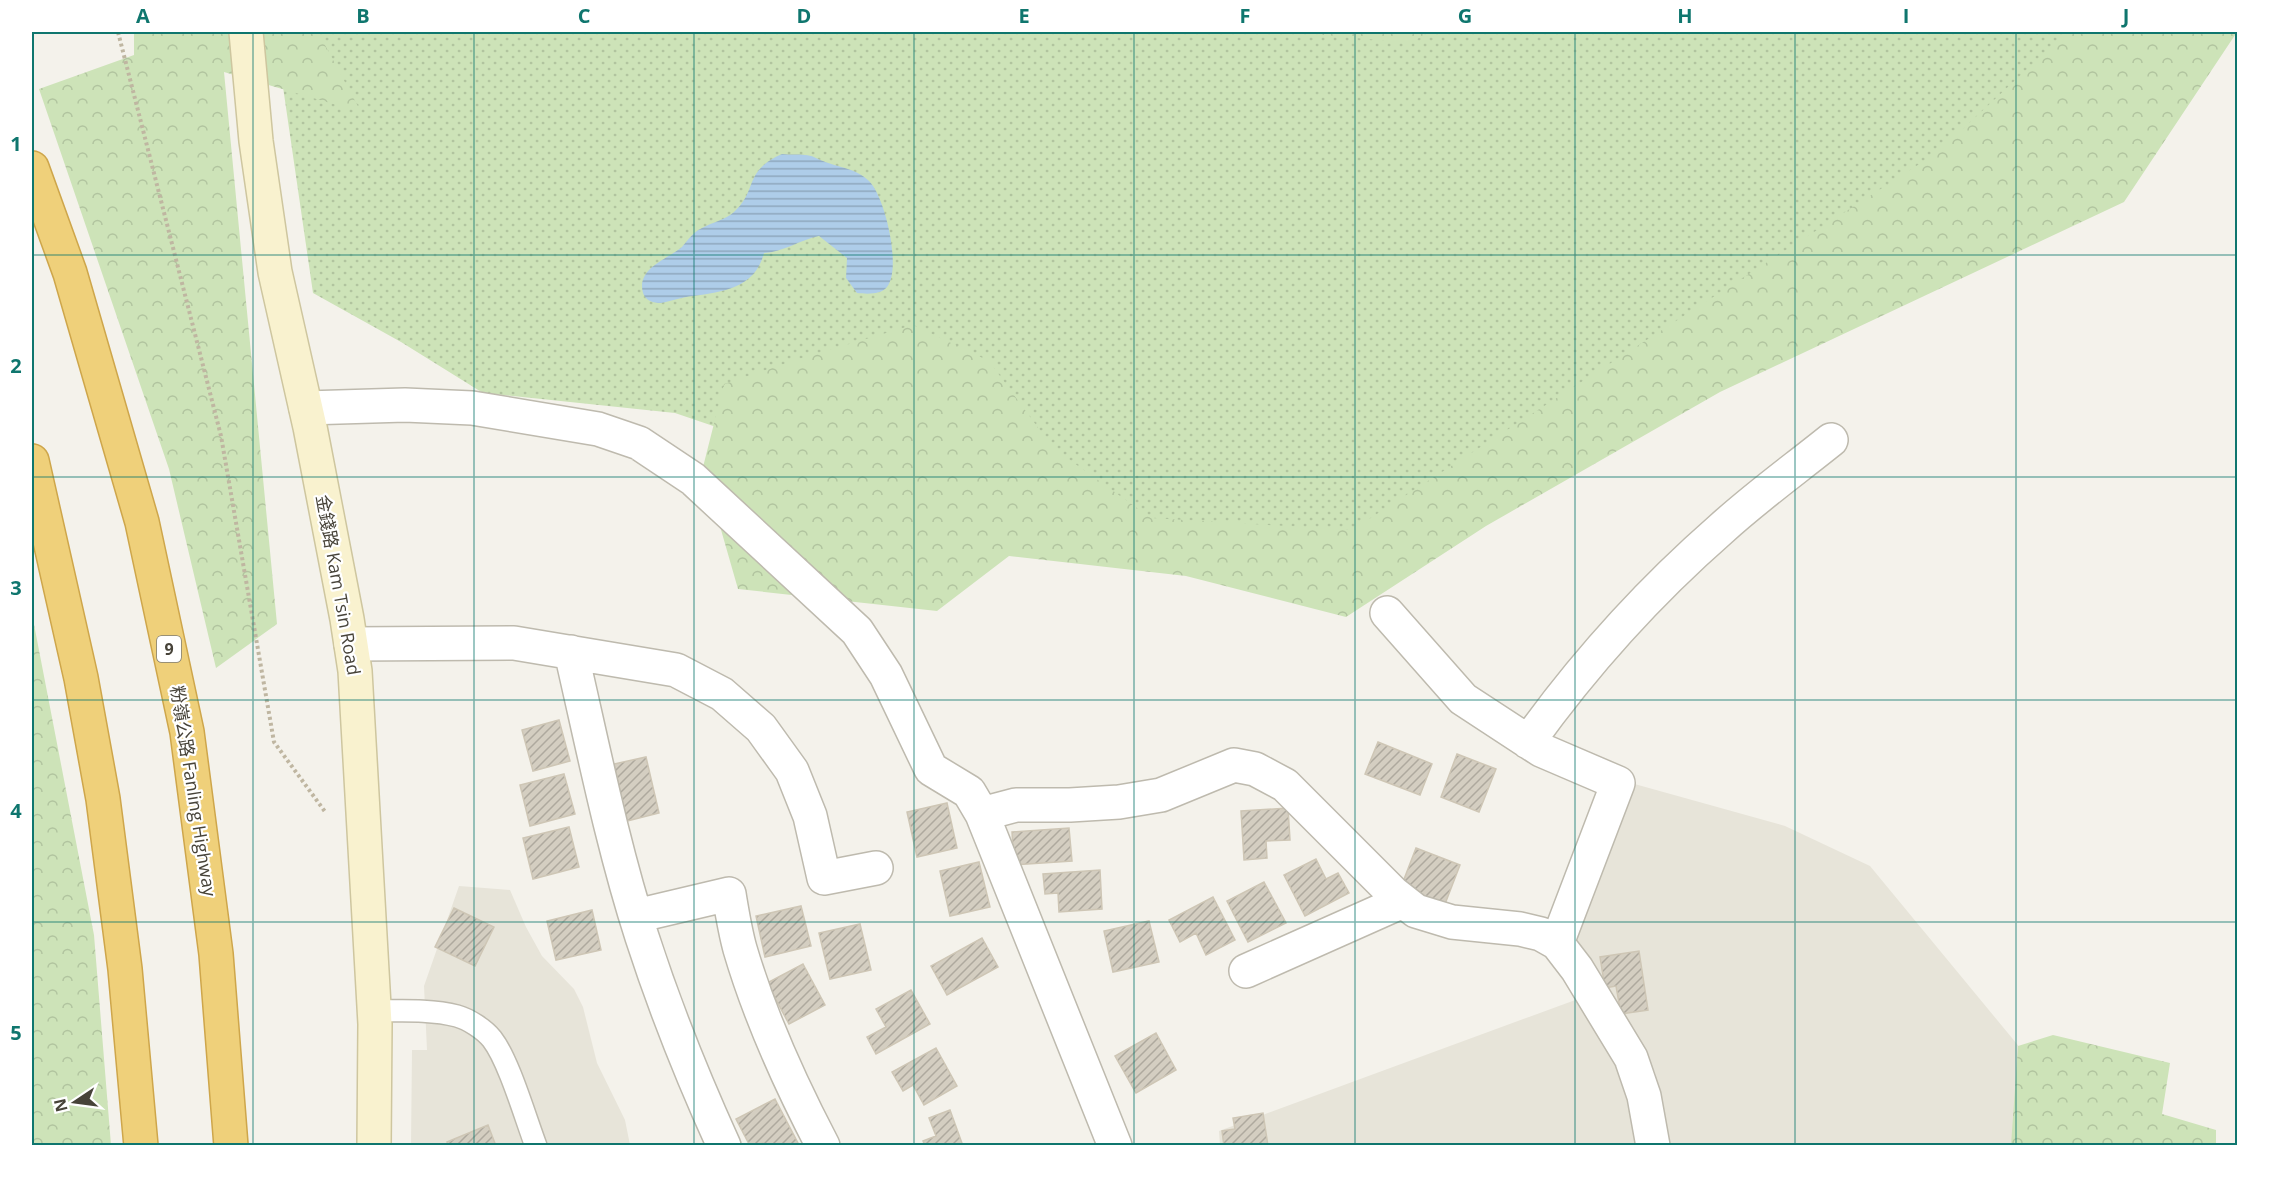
<svg xmlns="http://www.w3.org/2000/svg" width="2269" height="1177" viewBox="0 0 2269 1177" font-family="'Open Sans','Noto Sans SC',sans-serif">
<style>
.residential{fill:#e7e4d9}
.grass{fill:url(#grass-dots)}
.forest{fill:url(#forest-crowns)}
.water{fill:url(#water-rules)}
.building{fill:url(#building-hatch);stroke:#cec6b5;stroke-width:1.5}
.lines{fill:none;stroke-linecap:round;stroke-linejoin:round}
.lane-casing{stroke:#bebaae;stroke-width:24}
.street-casing{stroke:#bebaae;stroke-width:36}
.secondary-casing{stroke:#cec69f;stroke-width:36}
.highway-casing{stroke:#cea64b;stroke-width:36}
.path{stroke:#bfb6a1;stroke-width:4;stroke-dasharray:3 3;stroke-linecap:butt}
.lane{stroke:#fff;stroke-width:21}
.street{stroke:#fff;stroke-width:33}
.secondary{stroke:#f9f2cf;stroke-width:33}
.highway{stroke:#efd07a;stroke-width:33}
.grid{fill:none;stroke:#0f766e;stroke-width:1.5;stroke-opacity:0.55}
.labels{text-anchor:middle;stroke-width:4.5;stroke-linejoin:round;paint-order:stroke}
.shield{fill:#fff;stroke:#7e7b74;stroke-width:1.5}
.shield-label{font-size:16px;font-weight:bold;fill:#474339}
.street-label{font-size:18px;fill:#474339;stroke:#fff}
.neatline{fill:none;stroke:#0f766e;stroke-width:2}
.grid-label{font-size:20px;text-anchor:middle;font-weight:bold;fill:#0f766e}
</style>
<defs>
<pattern id="grass-dots" width="8" height="8" patternUnits="userSpaceOnUse" patternTransform="scale(1.5)"><rect width="8" height="8" fill="#cde3b8"/><path d="M2 2h.1M6 6h.1" fill="none" stroke="#b1c49f" stroke-width="1.8" stroke-linecap="round"/></pattern>
<pattern id="forest-crowns" width="20" height="18" patternUnits="userSpaceOnUse" patternTransform="scale(1.5)"><rect width="20" height="18" fill="#cde3b8"/><path d="M2 6a3 3 0 1 1 6 0M12 15a3 3 0 1 1 6 0" fill="none" stroke="#b1c49f"/></pattern>
<pattern id="water-rules" width="6" height="5" patternUnits="userSpaceOnUse" patternTransform="scale(1.5)"><rect width="6" height="5" fill="#aecde9"/><path d="M0 2.5h6" fill="none" stroke="#8fa8be"/></pattern>
<pattern id="building-hatch" width="6" height="6" patternUnits="userSpaceOnUse" patternTransform="scale(1.5)"><rect width="6" height="6" fill="#d4cec1"/><path d="M-1 1l2-2M0 6l6-6M5 7l2-2" fill="none" stroke="#aea99e"/></pattern>
</defs>
<rect width="100%" height="100%" fill="#f4f2eb"/>
<path class="residential" d="M1631,783L1785,826L1870,866L2026,1055L2015,1145H1669L1655,1072L1570,938Z
M459,886L510,890L526,927L542,956L574,989L583,1007L597,1063L625,1120L630,1145L411,1146L412,1050H427L424,986Z
M1578,999L1615,1054L1641,1145L1220,1146L1219,1131Z"/>
<path class="grass" d="M275,32H2175L1353,560L1016,529L675,413L483,393L401,342L313,293Z"/>
<path class="forest" d="M134,32H318L361,112L224,72L277,624L216,668L169,469L39,89L134,55Z
M1291,32H1428L1411,43Z
M2067,32H2237L2124,202L1720,392L1486,526L1346,617L1186,576L1009,556L937,611L738,589L703,467L724,384L802,358L913,325L989,361L1053,448L1151,518L1352,530L1938,152Z
M32,614L94,935L111,1145H32Z
M2053,1035L2170,1063L2162,1114L2216,1130V1145H2011L2018,1046Z"/>
<path class="water" d="M782,154C790,155 798,154 805,155C812,155 817,159 823,161C839,168 856,168 869,181C885,196 902,269 887,287C881,295 866,294 857,293L846,278L847,258L819,236C800,240 783,252 764,253C755,288 723,292 693,296C682,297 671,301 661,303C653,303 646,301 643,293C636,268 668,259 682,247C688,240 693,232 702,228C713,222 725,220 734,212C758,191 743,171 782,154Z"/>
<path class="building" d="M559,720L570,761L533,771L522,730Z
M1378,742L1432,764L1420,795L1365,774Z
M1457,754L1496,769L1479,812L1441,797Z
M646,757L659,813L627,821L614,764Z
M564,774L575,814L530,826L520,785Z
M947,803L957,848L917,857L907,812Z
M1288,808L1290,840L1266,841L1267,858L1244,860L1241,811Z
M569,827L579,867L533,879L523,838Z
M1069,828L1072,861L1014,865L1012,832Z
M1416,848L1460,865L1445,904L1401,887Z
M1316,859L1326,879L1338,873L1349,893L1305,916L1284,875Z
M979,862L990,907L950,916L940,871Z
M1100,870L1102,909L1059,912L1058,893L1045,894L1043,874Z
M1264,882L1286,923L1248,942L1227,901Z
M1213,897L1235,940L1206,955L1196,933L1180,942L1169,920Z
M801,906L811,946L765,957L756,916Z
M454,908L494,927L475,966L435,947Z
M592,910L601,950L556,960L547,921Z
M1149,921L1159,962L1113,972L1104,931Z
M860,924L871,970L830,979L819,933Z
M982,938L998,967L947,995L931,966Z
M1639,951L1648,1010L1621,1014L1616,986L1605,988L1600,957Z
M803,964L825,1005L789,1024L767,983Z
M911,990L930,1024L876,1054L867,1037L886,1027L876,1009Z
M1156,1033L1176,1070L1136,1093L1115,1056Z
M936,1048L957,1086L924,1105L913,1085L903,1091L892,1072Z
M775,1099L798,1143L794,1146H764L763,1143L750,1146L736,1119Z
M950,1110L963,1146H925L923,1141L936,1136L929,1118Z
M1263,1113L1268,1146H1224L1222,1131L1235,1129L1233,1118Z
M488,1125L496,1146H448L447,1142Z"/>
<g class="lines">
<g class="lane-casing">
<path id="lane" d="M373,1011C400,1011 431,1009 457,1016C468,1019 484,1029 492,1039C509,1061 525,1117 536,1146"/>
</g>
<g class="street-casing">
<path id="street" d="M306,408L405,405L472,408L598,429L639,443L693,479L857,631L886,675L931,769L969,792L982,814L1115,1146
M1387,613L1463,699L1541,750L1618,783L1557,943
M351,644L514,643L676,670L722,694L761,728L792,771L810,816L824,878L876,868
M571,652C593,747 612,844 642,937C665,1008 693,1078 724,1146
M1528,742C1584,664 1649,592 1721,529C1756,497 1795,469 1831,440
M982,814L1016,805H1070L1119,802L1161,795L1234,765L1255,769L1285,785L1393,893L1416,911L1452,922L1520,929L1541,934L1557,943L1577,969L1631,1058L1644,1096L1653,1146
M636,916L729,894C732,912 735,931 740,949C760,1017 790,1083 823,1146
M1246,971L1403,901"/>
</g>
<g class="secondary-casing">
<path id="secondary" d="M246,32L256,141L275,272L310,427L347,619L355,671L375,1024L374,1146"/>
</g>
<g class="highway-casing">
<path id="highway" d="M32,168L70,273L142,522L187,732L216,954L231,1146
M32,461L81,678L103,799L125,969L141,1146"/>
</g>
<path class="path" d="M118,32L221,436L274,742L326,813"/>
<use href="#lane" class="lane"/>
<use href="#street" class="street"/>
<use href="#secondary" class="secondary"/>
<use href="#highway" class="highway"/>
</g>
<path class="grid" d="M253,32V1146M474,32V1146M694,32V1146M914,32V1146M1134,32V1146M1355,32V1146M1575,32V1146M1795,32V1146M2016,32V1146M32,255H2238M32,477H2238M32,700H2238M32,922H2238"/>
<g class="labels">
<rect class="shield" x="157" y="636" width="24" height="26" rx="4.5"/>
<g class="shield-label">
<text x="169" y="655">9</text>
</g>
<g class="street-label">
<text transform="translate(338 585) rotate(80)" y="6">金錢路 Kam Tsin Road</text>
<text transform="translate(193 791) rotate(81)" y="6">粉嶺公路 Fanling Highway</text>
</g>
</g>
<rect width="2269" height="1177" fill="none" stroke="#ffffff" stroke-width="66"/>
<g transform="translate(75 1102) rotate(257)" stroke="#ffffff" stroke-width="4.5" paint-order="stroke">
<path d="M0-4.5L10 22L0 15L-10 22Z" fill="#474339"/>
<text y="-9" font-size="16" font-weight="bold" text-anchor="middle" fill="#474339">N</text>
</g>
<rect x="33" y="33" width="2203" height="1111" class="neatline"/>
<g class="grid-label">
<text x="143" y="23">A</text>
<text x="363" y="23">B</text>
<text x="584" y="23">C</text>
<text x="804" y="23">D</text>
<text x="1024" y="23">E</text>
<text x="1245" y="23">F</text>
<text x="1465" y="23">G</text>
<text x="1685" y="23">H</text>
<text x="1906" y="23">I</text>
<text x="2126" y="23">J</text>
<text x="16" y="151">1</text>
<text x="16" y="373">2</text>
<text x="16" y="595">3</text>
<text x="16" y="818">4</text>
<text x="16" y="1040">5</text>
</g>
</svg>
